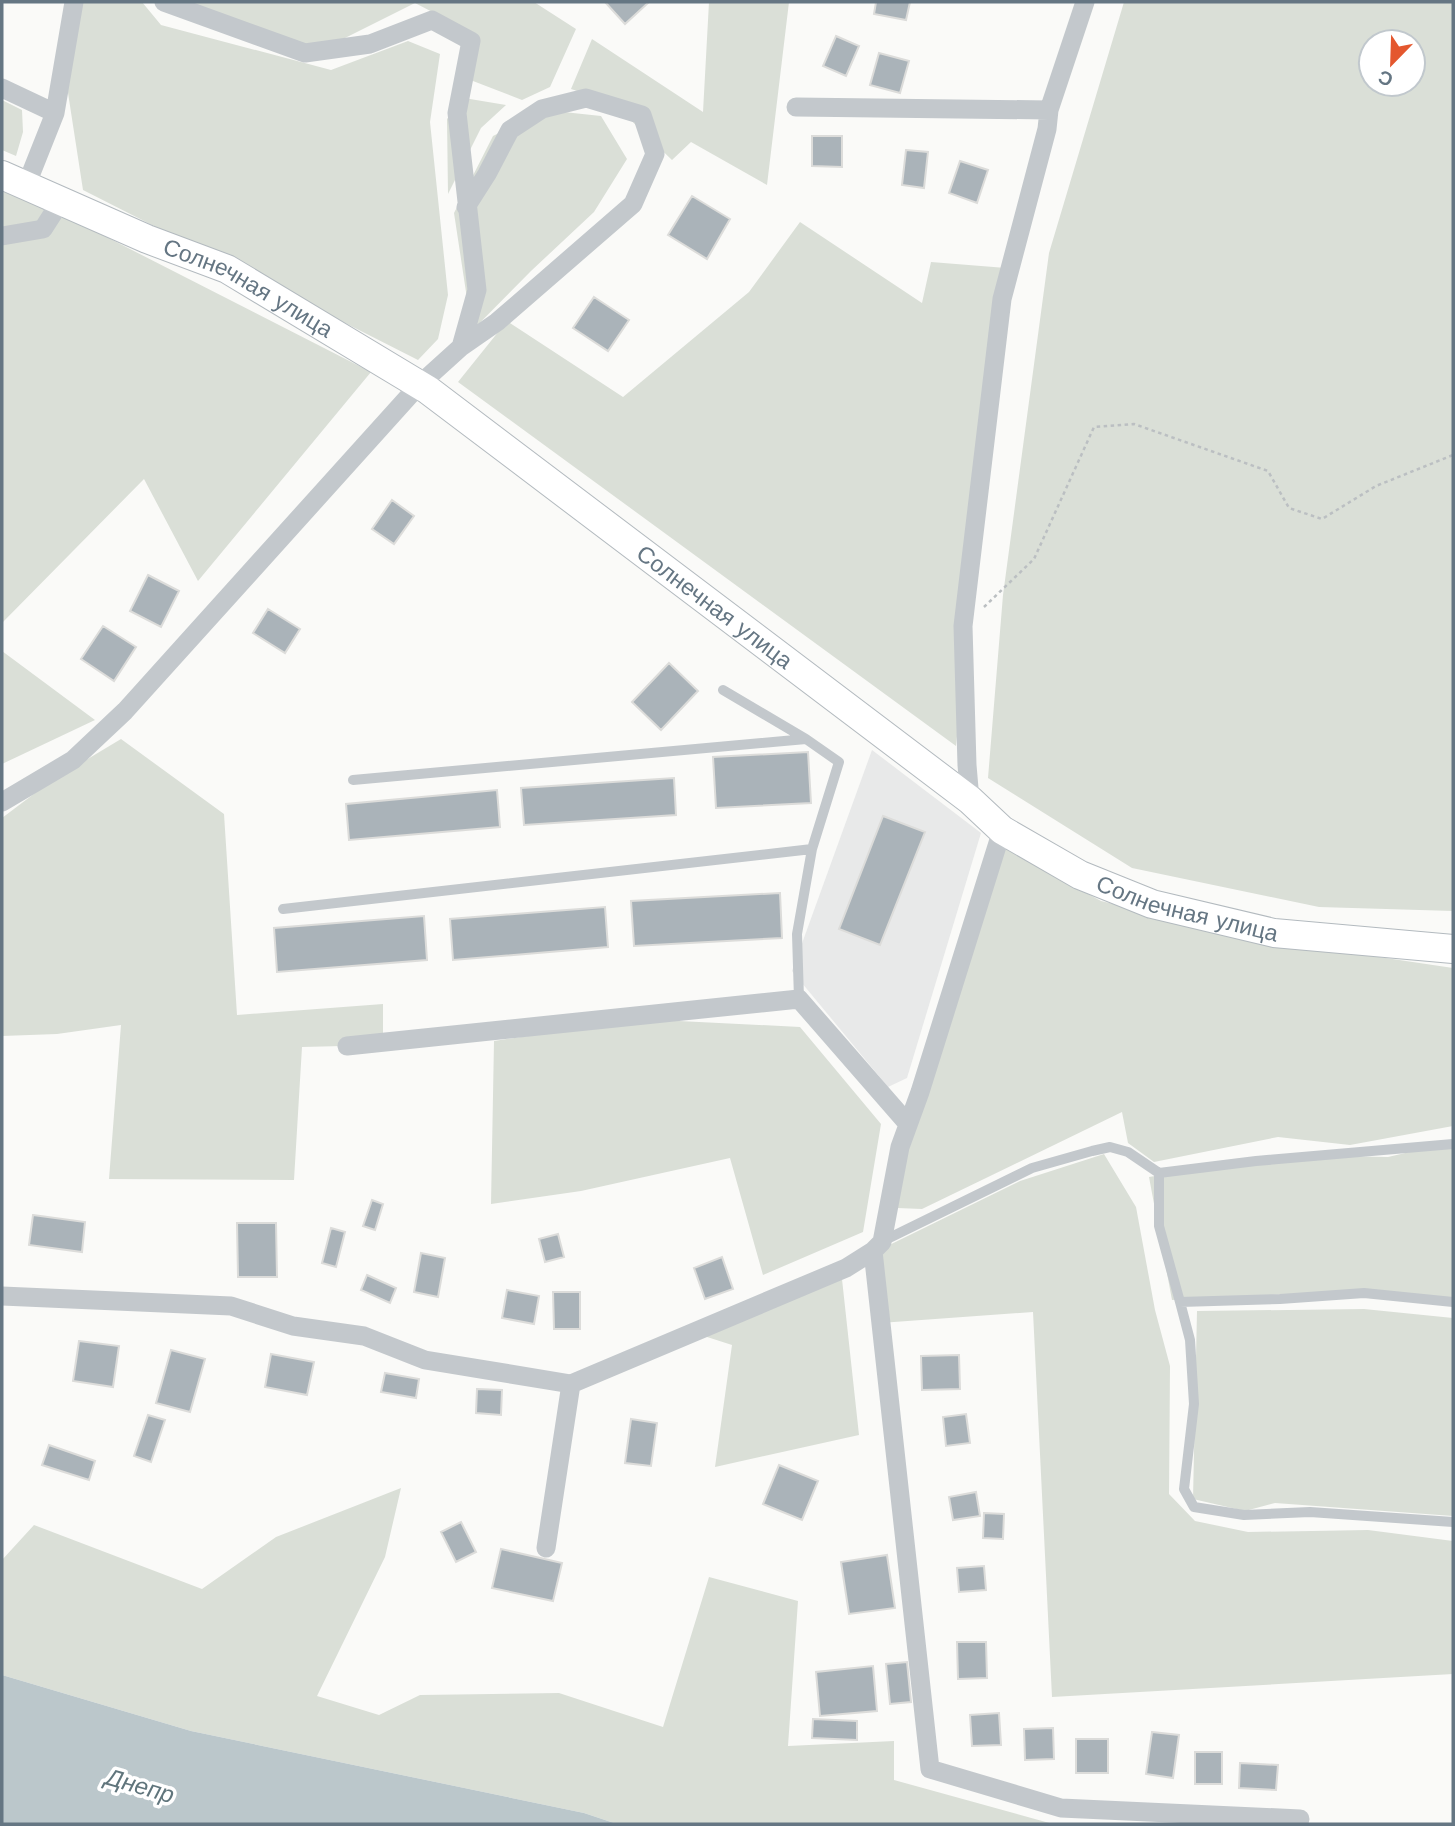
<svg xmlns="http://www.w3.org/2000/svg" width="1455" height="1826" viewBox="0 0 1455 1826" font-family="'Work Sans',sans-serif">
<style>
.built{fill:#e8e9e9}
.green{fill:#dadfd7;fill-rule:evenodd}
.water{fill:#bbc7cb}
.building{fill:#aab3b9;stroke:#dcdcda;stroke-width:2}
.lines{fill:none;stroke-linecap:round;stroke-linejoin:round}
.secondary-casing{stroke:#b3babf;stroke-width:30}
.path{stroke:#bbbfc2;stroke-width:2.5;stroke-dasharray:3.5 3.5;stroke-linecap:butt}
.lane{stroke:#c3c8cc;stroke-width:10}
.street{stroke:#c3c8cc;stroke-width:19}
.secondary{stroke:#fff;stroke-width:28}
.labels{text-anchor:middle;stroke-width:7;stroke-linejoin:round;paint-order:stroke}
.street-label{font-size:23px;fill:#657683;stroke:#fff}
.water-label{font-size:24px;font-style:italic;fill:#60757c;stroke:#fff}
</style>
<rect width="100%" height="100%" fill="#fafaf8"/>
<path class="built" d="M872,750L981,833L907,1078L888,1087L792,971Z"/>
<path class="green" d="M67,2H142L161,25L331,70L408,41L440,54L430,122L448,295L438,339L418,360L83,190L66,80Z
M180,2H534L576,29L550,87L522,100L460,76L469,31L415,3L319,51Z
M709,2H789L767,185L691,142L672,160L612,102L571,89L592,39L703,112Z
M1124,2H1453V911L1319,907L1132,868L988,778L1003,595L1049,253ZM1371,42H1413V84H1371Z
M464,98L506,105L481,128L448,194L447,119Z
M2,100L22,110L23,132L16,156L2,150Z
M545,110L601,116L627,159L594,212L531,271L450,353L468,305L454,213L493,136Z
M2,191L83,225L371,372L198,581L144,479L2,623Z
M800,222L922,303L931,262L1006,268L956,746L458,382L507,321L623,397L749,292Z
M2,651L95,720L2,764Z
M121,739L224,814L237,1015L383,1004V1045L302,1047L294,1180L109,1179L121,1025L57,1034L2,1036V818L51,781Z
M1004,848L1101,901L1259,939L1453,968V1126L1350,1145L1278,1137L1154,1162L1128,1143L1122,1112L922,1209L897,1208L913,1125Z
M639,1019L800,1027L881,1124L863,1232L763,1275L730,1158L581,1191L491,1204L494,1041Z
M1453,1142V1301L1369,1290L1172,1300L1149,1177L1279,1155L1388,1157Z
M1104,1154L1136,1207L1155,1310L1170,1366L1169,1494L1195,1521L1248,1532L1368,1530L1453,1541V1674L1052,1697L1033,1312L880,1323L873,1253L1020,1181Z
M841,1270L859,1435L715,1467L732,1345L704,1336Z
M1364,1309L1453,1318V1516L1275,1503L1245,1511L1193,1499L1197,1311Z
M401,1488L385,1557L317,1696L379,1715L420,1695L559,1693L663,1727L709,1577L798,1601L788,1746L894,1741V1780L1053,1824H617L584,1813L191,1731L2,1675V1560L34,1525L202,1589L276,1537Z"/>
<path class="water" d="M2,1675L191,1731L584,1813L617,1824H2Z"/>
<path class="building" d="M605,2H649L625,24Z
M876,2H910L906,20L874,14Z
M836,36L859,46L846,76L823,66Z
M879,53L909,61L900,93L870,85Z
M812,136H842V167L812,166Z
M906,150L928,152L924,188L902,185Z
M960,161L988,170L977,203L949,193Z
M692,196L730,219L707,259L668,235Z
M594,297L629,320L608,351L573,328Z
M392,500L414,516L394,544L372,529Z
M148,575L179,591L161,627L130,611Z
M268,609L300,629L285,653L253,633Z
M103,626L136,647L114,681L81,659Z
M669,663L698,691L661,730L632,702Z
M808,752L811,803L716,808L713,757Z
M674,778L676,815L524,825L521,788Z
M497,790L500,827L349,840L346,804Z
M883,816L925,832L880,945L839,929Z
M780,893L782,938L634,946L631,901Z
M605,907L608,947L453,960L450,919Z
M424,916L427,960L277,972L274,928Z
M372,1200L383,1204L375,1230L363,1226Z
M33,1215L85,1222L82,1252L29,1245Z
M237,1223H276L277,1277H238Z
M331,1228L345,1232L336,1267L322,1263Z
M558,1234L564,1257L545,1262L539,1239Z
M421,1253L445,1258L438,1297L414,1292Z
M722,1257L733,1289L705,1299L694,1268Z
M367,1275L396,1288L390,1303L361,1290Z
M507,1290L539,1296L534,1324L502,1318Z
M553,1292H580V1329H554Z
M79,1341L119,1346L113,1387L73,1381Z
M171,1350L205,1359L190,1412L156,1403Z
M271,1354L314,1362L307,1395L265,1387Z
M959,1355L960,1389L922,1390L921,1356Z
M385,1373L419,1379L416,1398L381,1392Z
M477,1389L502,1390L501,1415L476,1413Z
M966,1414L970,1443L946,1446L943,1417Z
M148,1415L165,1420L151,1462L134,1456Z
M631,1419L657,1423L651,1466L625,1463Z
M49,1445L95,1461L89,1480L42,1465Z
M779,1465L818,1481L802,1520L763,1504Z
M976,1492L980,1516L953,1520L949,1497Z
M984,1513L1004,1514L1003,1539L983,1538Z
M461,1522L476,1552L456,1562L441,1532Z
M501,1549L562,1563L553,1601L492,1588Z
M887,1555L895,1608L849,1614L841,1562Z
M984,1566L986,1590L959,1592L957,1568Z
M957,1642H986L987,1678L958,1679Z
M907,1662L911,1702L890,1704L886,1664Z
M873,1666L877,1711L820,1716L816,1672Z
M999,1713L1001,1745L972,1746L970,1715Z
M813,1719L857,1721V1740L812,1738Z
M1053,1728L1054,1759L1025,1760L1024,1729Z
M1152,1732L1179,1735L1173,1778L1146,1774Z
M1076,1739H1108V1773H1076Z
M1195,1752H1222V1784H1195Z
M1240,1763L1278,1765L1276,1790L1239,1788Z"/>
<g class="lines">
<g class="secondary-casing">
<g id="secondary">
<path id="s1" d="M2,175L147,239L227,269L428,390L970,800L1002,830L1080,875L1152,904L1274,933L1453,949"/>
</g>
</g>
<path class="path" d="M984,607L1034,559L1094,427L1134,424L1268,471L1289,508L1322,519L1376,486L1453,455"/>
<path class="lane" d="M723,690L806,739L839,762L812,849
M353,780L806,739
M283,909L812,849L797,934L799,999
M1159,1173V1226L1180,1302L1280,1299L1364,1293L1453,1302
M883,1241L1032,1168L1092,1151L1110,1147L1128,1152L1159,1173L1256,1161L1453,1144
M1180,1302L1190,1340L1194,1404L1184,1489L1194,1507L1244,1515L1310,1512L1453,1522"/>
<path class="street" d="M2,88L55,113
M796,107L1049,110
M26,186L55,113L74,2
M2,236L43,229L61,201
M461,347L497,322L633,204L655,154L642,115L586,98L542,109L510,130L487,174L466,207
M970,800L967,765L963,626L1002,299L1047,129L1049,110L1085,2
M2,802L73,760L125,711L419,385L461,347L477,290L457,113L471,41L432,20L370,44L305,53L164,2
M347,1046L799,999L908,1124
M873,1251L930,1769L1061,1808L1300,1819
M2,1296L231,1306L293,1326L364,1336L425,1360L571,1384L846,1268L873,1251L882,1242L900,1147L920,1092L1002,830
M546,1548L571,1384"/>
<use href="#secondary" class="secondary"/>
</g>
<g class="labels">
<g class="street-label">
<text dy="8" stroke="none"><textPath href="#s1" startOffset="271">Солнечная улица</textPath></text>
<text dy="8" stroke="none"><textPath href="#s1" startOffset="838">Солнечная улица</textPath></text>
<text dy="8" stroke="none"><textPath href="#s1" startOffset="1405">Солнечная улица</textPath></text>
</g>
<g class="water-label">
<text transform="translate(140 1786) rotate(16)" y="8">Днепр</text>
</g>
</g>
<rect width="1455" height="1826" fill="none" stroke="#657683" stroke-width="7"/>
<g transform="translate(1392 63) rotate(203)"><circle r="33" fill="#ffffff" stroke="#c1c8cd" stroke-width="2"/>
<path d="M0-5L12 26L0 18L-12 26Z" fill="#e4572e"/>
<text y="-10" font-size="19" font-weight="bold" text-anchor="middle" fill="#657683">С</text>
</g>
</svg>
